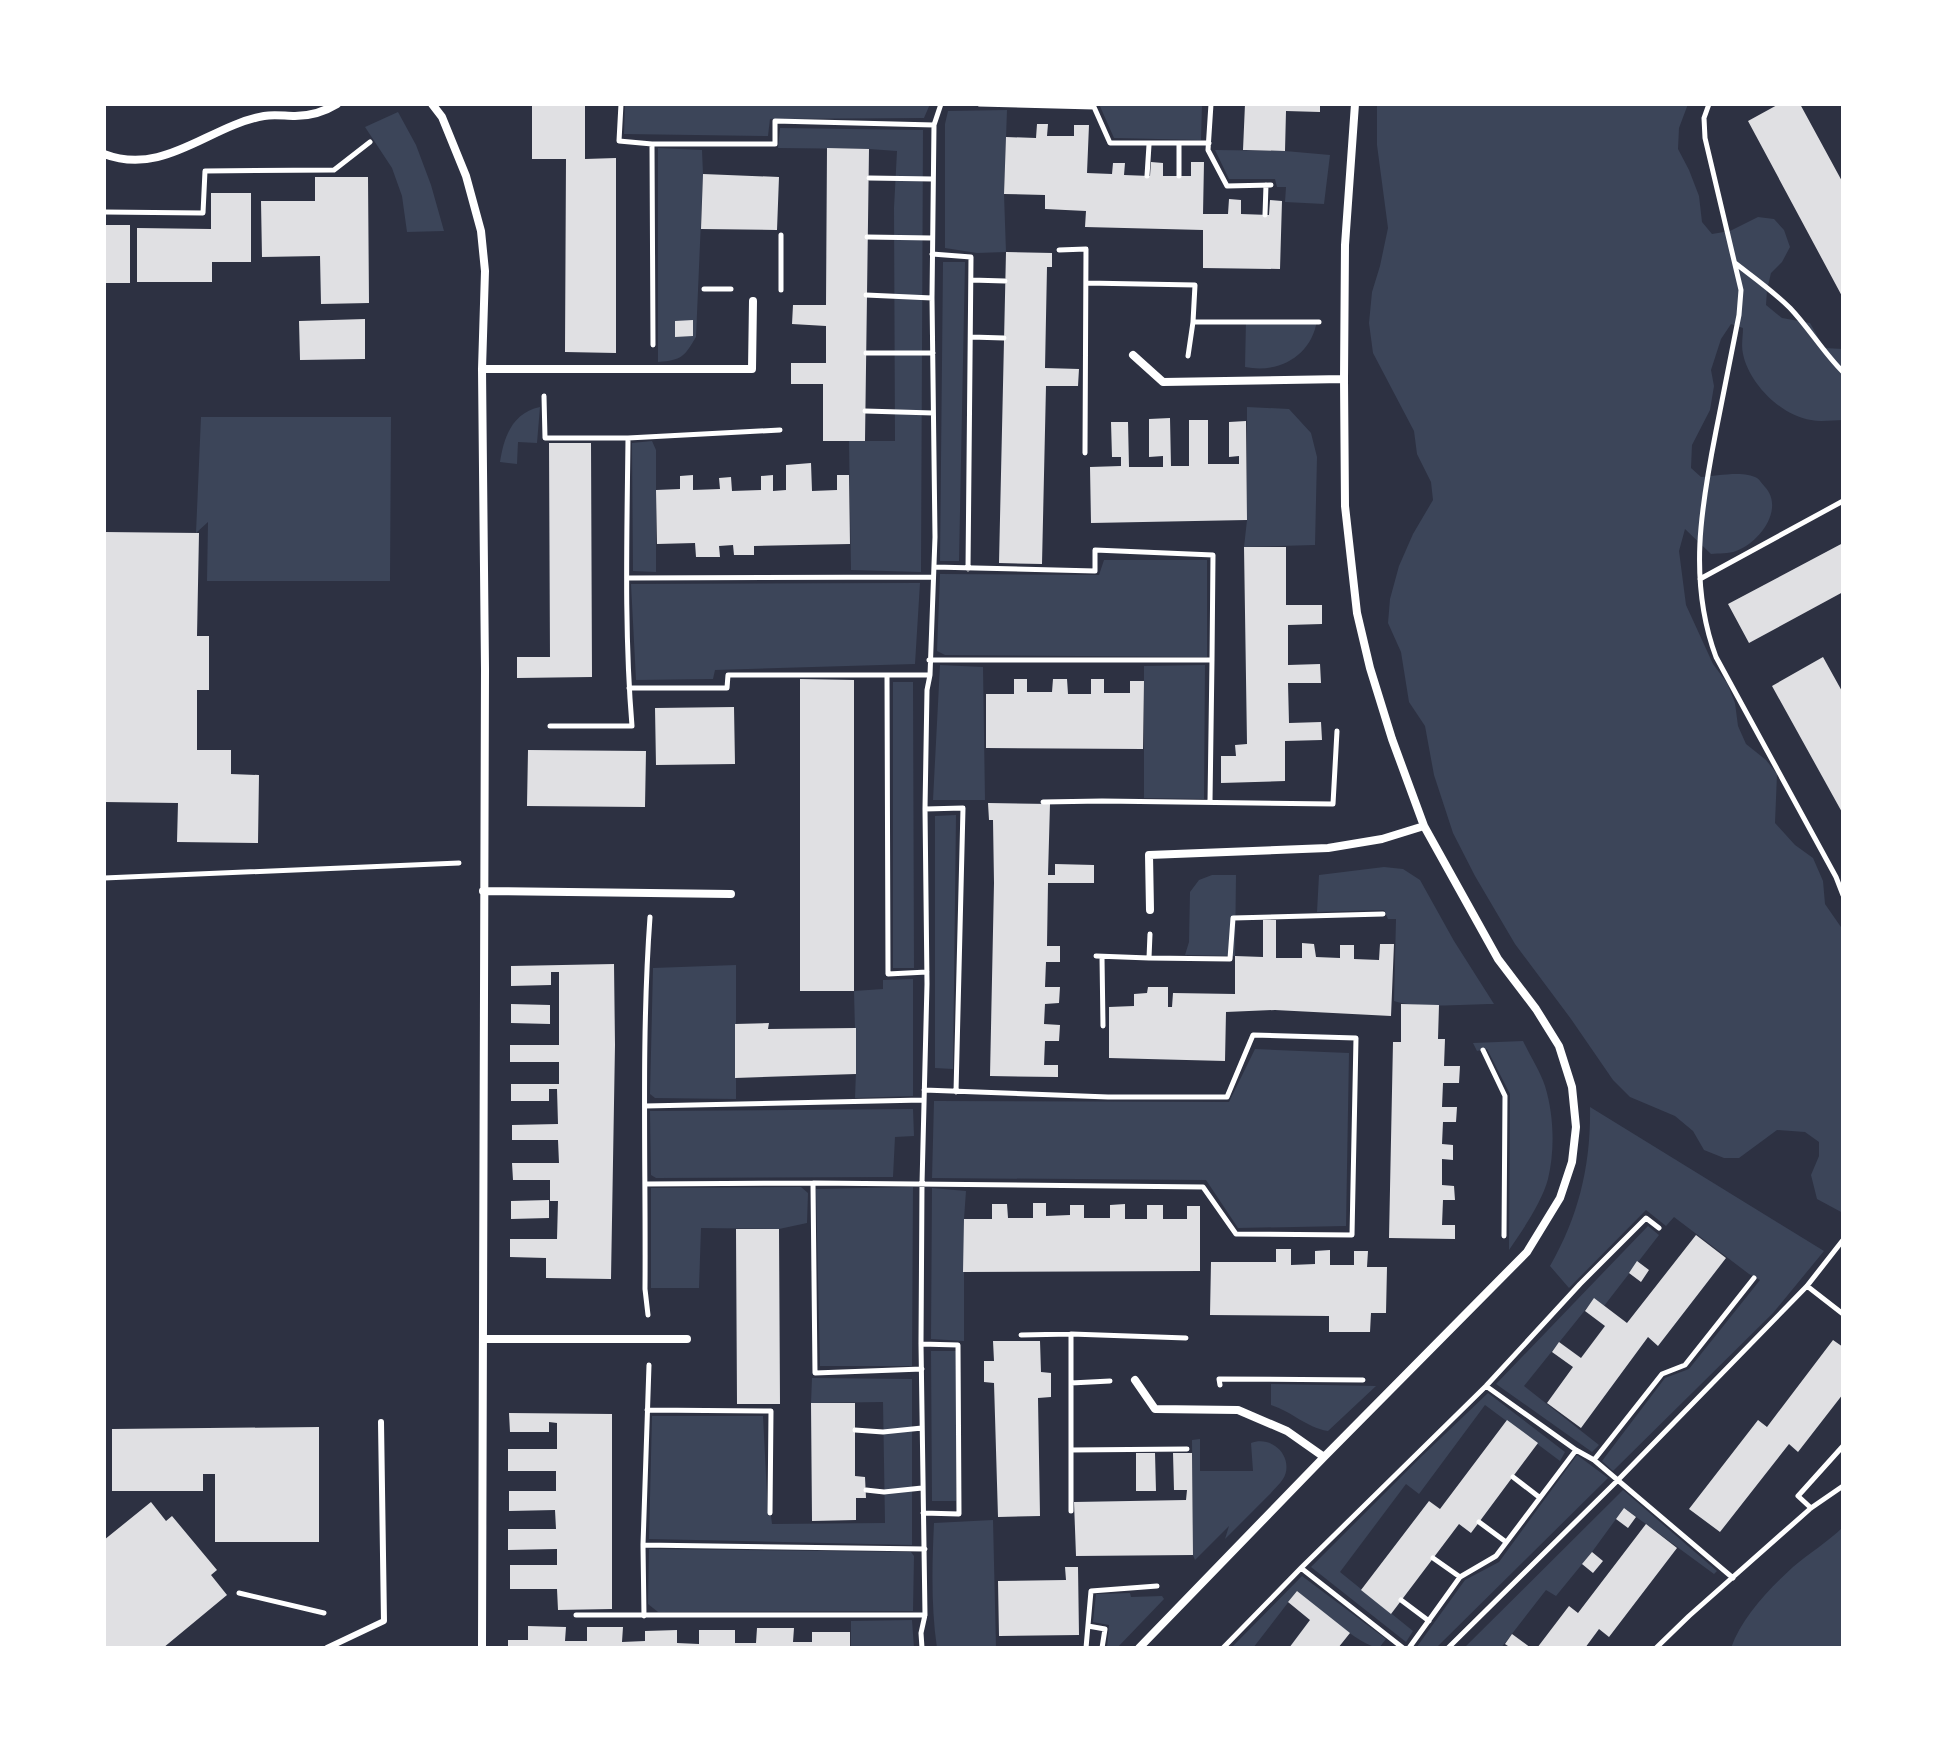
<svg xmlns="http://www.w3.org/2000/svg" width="1947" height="1752" viewBox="0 0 1947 1752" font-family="'Work Sans',sans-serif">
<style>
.green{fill:#3c4559}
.building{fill:#e0e0e3}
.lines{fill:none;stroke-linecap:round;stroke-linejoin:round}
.path{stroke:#fff;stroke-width:5}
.service{stroke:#fff;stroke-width:6}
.minor{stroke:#fff;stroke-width:8}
</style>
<rect width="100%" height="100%" fill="#2d3142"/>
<path class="green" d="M625,104H930L924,118L770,119L768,136L624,134Z
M1099,104H1202L1201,140L1114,138Z
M1377,104H1688L1679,128L1678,149L1689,170L1699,196L1702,222L1712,234L1730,231L1758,217L1774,219L1784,230L1790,247L1782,262L1771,273L1767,290L1766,305L1782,318L1810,323L1824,348L1843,349V420C1833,420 1821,422 1811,420C1781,416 1749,383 1743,354C1741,346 1743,336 1743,328L1731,324L1721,339L1711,370L1714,386L1710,410L1692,445L1691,468L1701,477C1716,476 1744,470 1757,478C1760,480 1762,484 1765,487C1785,509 1759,543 1736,551C1729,554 1719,553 1711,554L1685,529L1679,551L1686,605L1713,664L1727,683L1735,703L1738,726L1746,744L1766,760L1777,774L1775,823L1795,845L1813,858L1823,881L1825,904L1843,930V1213L1817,1199L1811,1175L1819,1156V1142L1805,1132L1777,1130L1739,1158H1724L1704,1150L1693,1131L1675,1116L1630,1097L1613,1080L1571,1019L1515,944L1475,876L1453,833L1434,775L1425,726L1409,702L1401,652L1388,623L1390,599L1399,566L1413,534L1433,500L1431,482L1417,454L1414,431L1373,353L1369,323L1372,292L1380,266L1388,228L1377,145Z
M1007,110L1004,194L1006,252L977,253L945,248V124L948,111Z
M398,112L416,145L431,185L444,231L407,232L402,196L392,168L365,127Z
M780,128L923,130L921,572L851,570L849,441H895L894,208L897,151L869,149L778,148Z
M658,148L702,150L703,174L696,337C684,357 682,360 658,362Z
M1215,150L1285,151L1330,155L1324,204L1285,202L1286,187H1277L1275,179H1229Z
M943,262H965L959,561H940Z
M1246,320H1317C1312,355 1280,374 1245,367Z
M540,407L537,443L518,442L517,464L500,462C504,437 512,413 540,407Z
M1247,407L1289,409L1311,433L1317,457L1315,545L1244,547L1247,520Z
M201,417H391L390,581H207L208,522L196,533Z
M652,441L656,450V572L633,571L632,443Z
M1104,560H1207V657L945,655L937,651L940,574L1099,575Z
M920,583L915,664L715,670L713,679L636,680L631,584Z
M940,665L983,667L985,800H933Z
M1205,665L1204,799L1144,798V666Z
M893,682H913L914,968H893Z
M956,815L953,1069L935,1068V816Z
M1384,867L1403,869L1420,880L1454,941L1494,1004C1467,1004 1418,1009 1394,1001L1396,919H1388L1384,910L1317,912L1319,875Z
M1212,875H1236L1235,956L1185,955L1189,942L1190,892L1199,880Z
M736,965V1099L655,1098L650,1094L653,968Z
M913,979V1096L855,1098L856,1071L854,991L883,989V980Z
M1523,1041C1530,1056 1540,1071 1545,1086C1554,1115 1555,1150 1548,1179C1542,1202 1522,1231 1509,1250L1510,1094L1487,1049L1477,1051L1473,1043Z
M1255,1049L1349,1053L1346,1226L1238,1228L1206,1180L932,1178L934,1101L1229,1102Z
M1590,1107L1824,1251L1773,1313L1613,1471L1602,1461L1665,1378L1689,1369L1760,1280L1749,1274L1674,1217L1666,1226L1646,1210L1569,1288L1550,1266C1579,1216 1591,1164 1590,1107Z
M913,1109L914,1136L895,1137L893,1177L656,1178L651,1175L650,1111Z
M801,1187L808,1193L807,1223L779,1229L701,1228L699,1288H651V1188Z
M913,1187L912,1366H820L816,1189Z
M932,1188L966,1191L964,1219V1341L931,1339Z
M1648,1226L1659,1235L1604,1306L1594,1299L1524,1386L1599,1445L1592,1452L1496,1384Z
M931,1351H956V1501H932Z
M812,1378L912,1379V1545L649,1539L652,1416H763L768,1515L771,1516L772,1524L885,1523L883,1402L811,1403Z
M1271,1384L1376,1386L1328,1431C1305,1427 1293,1412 1271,1405Z
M1488,1393L1565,1452L1560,1461L1485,1405L1419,1494L1406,1484L1340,1572L1413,1631L1406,1642L1311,1567L1422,1456Z
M1200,1439V1471H1253L1251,1443C1259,1440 1268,1441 1275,1446C1286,1453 1290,1468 1283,1479C1280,1484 1274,1489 1270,1494C1255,1509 1240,1524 1225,1539L1229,1526L1195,1560L1193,1555L1192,1440Z
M1577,1455L1608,1478L1436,1648H1416L1465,1580L1499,1562Z
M1623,1490L1717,1571L1714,1574L1624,1508L1592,1552L1556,1596L1546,1590L1501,1648H1464Z
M993,1520L996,1648H937C931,1607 932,1565 934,1523Z
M1843,1527V1648H1731C1742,1617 1769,1589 1793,1567C1809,1553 1828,1542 1843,1527Z
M649,1549L911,1552L914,1556L913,1611L658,1612L648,1604Z
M1302,1576L1386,1639L1379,1648C1360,1646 1314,1605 1297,1591L1253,1648H1231Z
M1130,1593L1131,1597L1162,1596L1164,1599L1117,1648H1107L1109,1625L1093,1622L1096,1594Z
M912,1620L914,1648H851V1621Z"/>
<path class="building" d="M532,104H585V159L616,158V353L565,352L566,159H532Z
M1245,104H1320V112L1286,111L1285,151L1246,150H1243Z
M1779,104H1800L1843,183V298L1748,121Z
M1037,124H1048L1047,136H1074V125H1089L1087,173L1112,174L1113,163H1125L1124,175L1150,176L1151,162L1163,163V176H1191V162H1204L1203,214H1228L1229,199L1241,200V214L1269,215L1270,200L1282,201L1280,269L1203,268V230L1085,227L1086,211L1045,209V195L1004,194L1006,137L1036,138Z
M827,148L869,149L865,441H823V384H791V363H826V326L792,324L793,305H826Z
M703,174L779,177L777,230L701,229Z
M315,177H368L369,303L321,304L320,256L262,257L261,201H315Z
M211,193H251V262H212V282H137V228L211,229Z
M104,225H130V283H104Z
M1006,252L1052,253V267H1047L1045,368L1079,369L1078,386H1046L1042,564L999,563Z
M365,319V359L300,360L299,321Z
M693,320V336L675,337V321Z
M1170,418L1171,466H1189V420H1208V464H1239V456L1229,457V422L1246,421L1247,520L1091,523L1090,467L1121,466V457H1112L1111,422H1128L1129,467H1163V456L1149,457V419Z
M549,443H591L592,677L517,678V657H550Z
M811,463L812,491L837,490V475H849L850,544L754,546V555H734L733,545L719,546L720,557H696L695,543L657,544L656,490L680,489V476L693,475V490L720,489L719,478L731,477L732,491L761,490V476L773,475V491L786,490V465Z
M104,532L199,533L197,636H209V690H197V750H231V774L259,775L258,843L177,842L178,803L104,802Z
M1843,543V592L1749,643L1728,604Z
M1244,547H1286V605H1322V624L1288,625V665L1320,664L1321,683H1288L1289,723L1321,722L1322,740L1285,741V781L1221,783V756H1236L1235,745L1247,744Z
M1823,657L1843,693V814L1772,686Z
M800,679L854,680V991H800Z
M1014,679H1027V692H1052L1053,679H1067L1068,694H1091V679H1104V693H1130V681H1144L1143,749L986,748V694H1014Z
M734,707L735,764L656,765L655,708Z
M528,750L646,751L645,807L527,806Z
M988,803L1050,804L1048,875H1055V864L1094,865V883H1048L1047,946H1060V962H1046L1045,987H1060L1059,1003L1045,1004L1044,1024L1060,1025L1059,1041H1045L1044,1065H1058V1077L990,1076L994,883L993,820H989Z
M1263,920H1276V958H1302V943L1314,944L1316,957L1340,958V945H1354V959L1379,960L1380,944H1394L1391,1016L1275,1010L1226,1012L1225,1061L1109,1058V1007L1134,1006V994L1147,993L1148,987H1168V1007H1172L1173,993L1235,994V956L1263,957Z
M614,964L615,1045L611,1279L546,1278V1258L510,1257V1239H557L558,1201H550V1180H513L512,1163H559L558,1140H512V1125L558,1124L557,1089H549V1101H511V1084H559V1062H510V1045H559V972H551V985L511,986V966Z
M511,1004L550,1005V1024L511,1023Z
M1401,1004L1439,1005L1438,1039H1445L1444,1066H1460L1459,1083H1443L1442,1107H1457L1456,1122H1443L1442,1144L1453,1145V1160L1442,1159V1185L1454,1186L1455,1200H1443L1442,1225H1455V1239L1389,1238L1393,1042H1401Z
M769,1023L768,1029L856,1028V1074L735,1078V1024Z
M549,1200V1218L511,1219V1201Z
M1033,1203H1046V1216L1070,1215V1205H1084V1218H1110V1205L1125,1204V1219H1147V1205H1163V1219H1187V1206H1200V1271L963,1272L964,1219H992V1204H1007L1008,1218H1033Z
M736,1229H779L780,1404H737Z
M1696,1235L1726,1258L1658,1346L1648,1337L1581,1428L1547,1403L1573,1367L1552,1352L1559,1342L1581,1358L1605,1326L1585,1311L1594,1298L1627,1323Z
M1276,1249H1291V1265L1315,1264V1251L1330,1250V1265H1354V1251H1368L1367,1267H1387L1386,1313H1371L1370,1332H1329V1316L1210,1315L1211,1262H1276Z
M1637,1261L1649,1270L1641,1282L1629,1273Z
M1833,1340L1843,1347V1394L1798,1452L1789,1444L1720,1532L1689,1509L1758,1420L1767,1427Z
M993,1341H1040L1041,1372L1051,1373V1397L1038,1398L1040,1516L998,1517L994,1383L984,1382V1361H994Z
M811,1403H855V1476L865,1477L866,1498H856V1520L812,1521Z
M509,1413L612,1414V1609L558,1610L557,1589H510V1565H557V1549L508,1550V1529H556L555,1510L509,1511V1491H556V1471H508V1449H557V1423L549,1422V1432H510Z
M1507,1420L1538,1443L1471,1533L1459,1524L1391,1614L1361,1590L1429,1501L1440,1509Z
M319,1427V1542H215V1474H203V1491H112V1429Z
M1136,1453H1155L1156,1491H1136Z
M1173,1453H1192L1193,1555L1076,1556L1074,1502L1186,1500L1187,1490H1174Z
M151,1502L166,1521L172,1516L217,1570L211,1575L227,1595L163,1648H104V1540Z
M1624,1508L1636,1517L1628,1528L1616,1519Z
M1646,1524L1677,1548L1609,1637L1599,1629L1585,1648H1537L1569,1606L1578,1613Z
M1592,1552L1603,1561L1593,1573L1582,1564Z
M1065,1567H1078L1079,1635L999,1636L998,1581L1066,1580Z
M1297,1591L1350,1633L1338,1648H1289L1310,1620L1288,1602Z
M528,1626L566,1627L565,1641H587V1627H623L622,1642L645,1641V1631L677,1630V1643L699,1644V1630H735V1643H756L757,1628H794L793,1642H812V1632H850V1648H508V1640H528Z
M1512,1634L1531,1648H1511L1505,1644Z"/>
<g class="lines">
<path class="path" d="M621,104L619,141L652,144H775V121L934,125
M979,104L1094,107L1110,143H1209
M1211,104L1208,150L1227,186L1271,185
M1709,104L1704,118L1705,138L1741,290L1739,315C1731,354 1724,392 1716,431C1701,507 1688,582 1716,657L1836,877L1843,895
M1179,143V176
M652,144L653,345
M1147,176L1149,145
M869,178L933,179
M104,212L203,213L205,171L334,170L370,142
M1265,215L1266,185
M781,235V290
M867,237L932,238
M1059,250L1086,249L1085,453
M932,254L971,257L968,569
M1735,263C1753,277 1773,291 1790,308C1809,328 1823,352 1843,372
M971,280L1005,281
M1086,283L1195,285L1193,322H1319
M704,289H731
M866,295L932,298
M971,337L1004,338
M866,353H933
M1188,356L1193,322
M544,396L545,438H628L780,430
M865,411L933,413
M627,578L933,577
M1700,579L1843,501
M929,660H1212L1213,555L1095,550V571L934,567
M887,675L888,974L927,972
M629,688H727L728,675H930
M550,726H632C624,630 627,534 628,438
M1043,802L1102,801L1333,804L1337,731
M1210,802L1212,660
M925,809L963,808L956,1092
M104,878L459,863
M1150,934L1149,958L1230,959L1233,918L1383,914
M1096,956L1149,958
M1102,957L1103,1026
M1483,1050L1505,1096L1504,1236
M645,1106L923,1100
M646,1184L813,1183
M1807,1286L1843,1314
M648,1315L645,1289C646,1165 641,1041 650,917
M1071,1334L1186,1338
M1021,1335L1071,1334V1511
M921,1344L958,1345L959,1514L923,1513
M922,1369L815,1373L813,1183L1203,1187L1236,1234L1352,1235L1356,1038L1253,1035L1227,1097H1108L924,1090
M1071,1383L1110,1381
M1220,1385L1219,1379L1363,1380
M1486,1386L1576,1450L1594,1460L1733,1578
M647,1410L771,1411L770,1513
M855,1430L883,1432L922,1428
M1071,1450L1187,1449
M1594,1460L1662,1374L1685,1365L1754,1278
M1513,1477L1539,1497
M866,1490L884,1492L922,1488
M1811,1508L1798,1496L1843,1446
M1479,1522L1506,1542
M643,1545L925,1549
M1433,1558L1460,1577
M1301,1568L1403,1648
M239,1593L324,1613
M1401,1600L1429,1621
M576,1615H925
M644,1616L643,1545L649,1365
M1088,1626L1105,1629L1102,1648
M922,1648L921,1633L925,1615L921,1344L922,1184L927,984L925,809L927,690L930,675L935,537L932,298L934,125L941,104
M1086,1648L1091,1591L1157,1586
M1223,1648L1301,1568L1486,1386L1580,1284L1646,1218L1659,1228
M1409,1648L1460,1577L1496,1556L1576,1450
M1448,1648L1617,1481L1807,1286L1843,1240
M1656,1648L1689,1616L1811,1508L1843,1486"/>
<path class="service" d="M327,1648L384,1621L381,1422"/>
<path class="minor" d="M432,104L442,117L466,176L481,231L485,271L482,369L485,669L482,1648
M104,154C164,177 208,126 264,116C274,114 285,116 295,116C311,116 324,112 337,104
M1133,355L1163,382L1344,379
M482,369H752L753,301
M483,891L731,894
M1150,910L1149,855L1328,848L1382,839L1424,826
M483,1339H687
M1135,1380L1155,1409L1238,1410L1287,1431L1324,1457
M1139,1648L1324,1457L1527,1252L1560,1198L1572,1162L1576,1127L1572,1087L1559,1046L1536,1009L1498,959L1424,826L1392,739L1370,668L1357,613L1345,506L1344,379L1345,245L1355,104"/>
</g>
<rect width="1947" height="1752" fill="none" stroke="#ffffff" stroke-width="212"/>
</svg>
